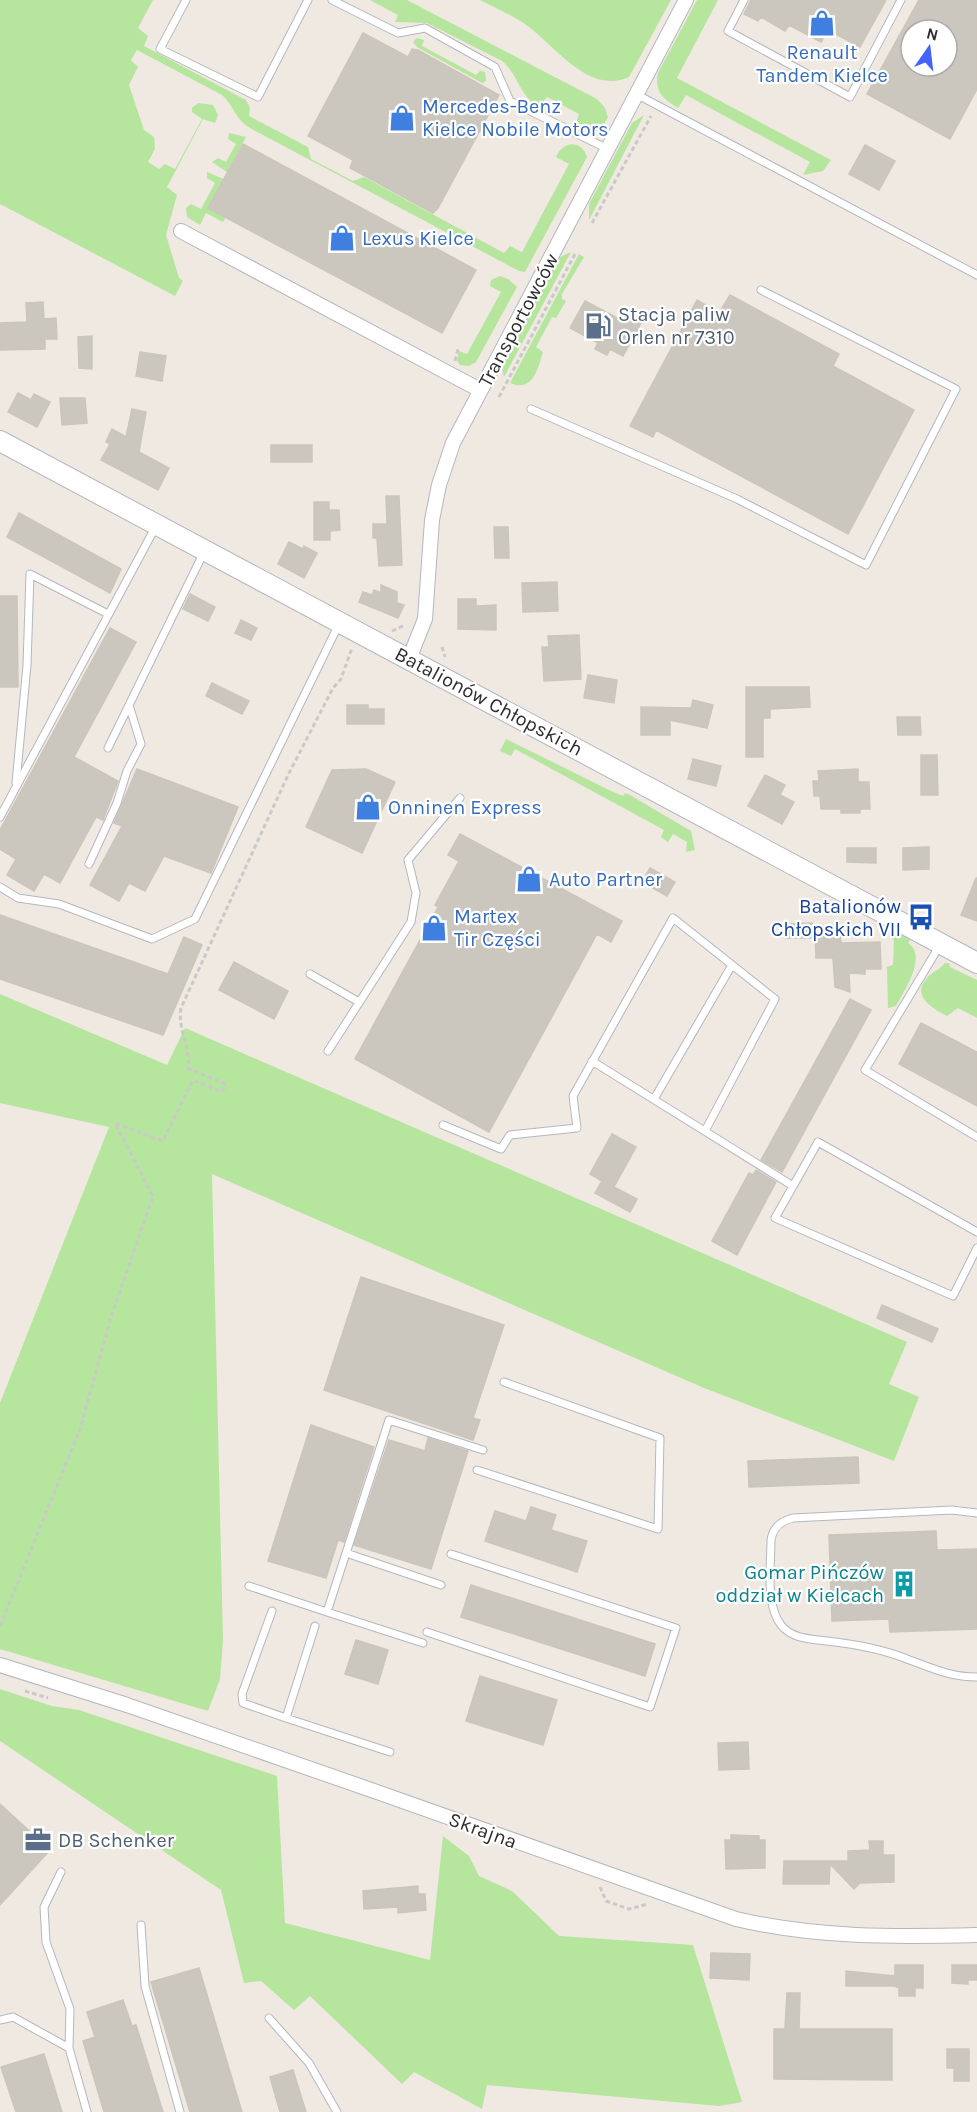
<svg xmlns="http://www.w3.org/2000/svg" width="977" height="2112" viewBox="0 0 977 2112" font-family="Karla,sans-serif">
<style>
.green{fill:#b6e59e}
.building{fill:#cbc7bf;stroke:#cbc5ba;stroke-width:1.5;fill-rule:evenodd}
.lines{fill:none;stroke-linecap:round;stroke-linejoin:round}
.lane-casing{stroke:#b4b7c1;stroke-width:9}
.street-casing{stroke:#b4b7c1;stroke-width:16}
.secondary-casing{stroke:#b4b7c1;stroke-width:22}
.path{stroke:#c9c9c9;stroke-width:3;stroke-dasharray:4.5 3;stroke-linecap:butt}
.lane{stroke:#fff;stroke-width:7}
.street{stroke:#fff;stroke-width:14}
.secondary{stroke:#fff;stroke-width:20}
.labels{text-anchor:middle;stroke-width:4.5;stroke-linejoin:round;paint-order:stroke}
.shop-label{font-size:20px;fill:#366cbe;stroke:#fff;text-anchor:start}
.service-label{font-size:20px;fill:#4e5e75;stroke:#fff;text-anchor:start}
.street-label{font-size:20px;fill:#2e2e2e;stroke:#fff}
.transit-label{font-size:20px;fill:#164399;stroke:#fff;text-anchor:end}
.culture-label{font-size:20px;fill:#0d838f;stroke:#fff;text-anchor:end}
</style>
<rect width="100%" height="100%" fill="#efe9e1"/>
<path class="green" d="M0,0H153L138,28L148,36L144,46L246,100L250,108L249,116L308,147L311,159L353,181L364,177L504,253L510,246L522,252L569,164L556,157C563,141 581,139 587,157L525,272L519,271L250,128C234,118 235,107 222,95L137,50L131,60L138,67L129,85L144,130L154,137L155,149L148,162L159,169L165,164L175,169L202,119L192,112V108L198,103L213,105L218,115L215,123L203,119L167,187L177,195L166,235L179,278L183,281L175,296L0,204Z
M370,0H407L597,99L605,108L608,117L597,136L575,126L579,114L547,97L539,107C520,97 518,74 502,61L427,23L395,22L398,15Z
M480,0H671L629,77C587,96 553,42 522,22C509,14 494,7 480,0Z
M697,0H718L677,78L831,160L823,171L803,175L810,162L686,95L678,108C663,99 654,91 658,73Z
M417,38L424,40L422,46L476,75L480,71L485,72L486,81L482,83L417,47L413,42Z
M644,115L589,220V204L632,123Z
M229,133L246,137L227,172L212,162L218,158L226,162L236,144L228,139Z
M207,172L224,179L226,217L223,222L206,213L200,225L187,217L186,208L191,204L201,209L215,183L207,178Z
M571,252L504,377L502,367L560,257Z
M579,254L584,257L562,294V299L566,301L556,318L552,317L536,347L543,352C538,368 533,393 510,383Z
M500,276L508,279L517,287L476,362L469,366L460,365L457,360L459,351L467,354L501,292L490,286L491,280Z
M506,739L611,791L623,796L625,793L630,795L691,831L695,850L686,852L687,842L673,834L668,842L661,837L664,830L515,749L511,756L500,751Z
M893,933L901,934L910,940L908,943C928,956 904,991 896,1006L888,1008L887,967L893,965L894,940L891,938Z
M945,963H949L950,967L977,980V1018L958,1008L947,1016C930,1007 909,994 930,975C935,971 940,969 945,963Z
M0,994L167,1065L185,1028L907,1342L889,1384L919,1397L894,1461L704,1388L212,1174L223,1640L220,1679L208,1711L0,1649V1403L109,1127L0,1103Z
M0,1689L52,1706L79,1710L277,1776L285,1923L430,1960L443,1836L469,1856L479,1876L512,1891L559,1936L693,1945L742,2102L719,2106L487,2085L482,2109L414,2072L402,2084L310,1996L294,2010L261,1981L244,1983L221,1890L0,1741Z"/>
<path class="building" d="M751,0H886L860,47L828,30L821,42L789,25L785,31L761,17L758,21L744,14Z
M919,0H977V89L950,139L867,94ZM911,30H947V66H911Z
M363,33L408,57L412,49L418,50L499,95L438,208L433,213L350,168L353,160L308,136Z
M243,144L476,270L442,333L208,208Z
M865,145L895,161L879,190L849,174Z
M730,295L839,354L833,366L914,410L848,534L656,430L653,437L630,426L697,300L719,313Z
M585,301L625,322L628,316L641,323L623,356L610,349L607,355L595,349L598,343L570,328Z
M43,302L44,319L56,318L57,339H45V349L0,350V323L27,322L26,303Z
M92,336V369L79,368L78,337Z
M140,352L166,356L162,381L136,376Z
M18,393L31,400L34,394L50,402L37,427L8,412Z
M60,398H85L87,423L62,425Z
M132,409L146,412L139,452L169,468L158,490L101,460L110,444L106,442L112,429L126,437Z
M271,445H312V462H271Z
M386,496H399L402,565L379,566L377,538H373V524H387Z
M314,502H329V510H339L340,530L330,531V540H314Z
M19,513L121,569L110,593L7,537Z
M494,527H508L509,558H495Z
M289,542L303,549L304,546L317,553L304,578L278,564Z
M557,582L558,611L523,612L522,583Z
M381,585L397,592V603L404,605L398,618L359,602L363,592L372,595L374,590L381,593Z
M190,594L215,607L208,621L183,609Z
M0,596H17L18,687H0Z
M458,599H476V606L496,605V630L458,629Z
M241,620L257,628L251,640L235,633Z
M110,628L136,642L74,757L118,781L103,820L96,817L60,883L44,874L34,891L7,875L16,859L0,849V830Z
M579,635L581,679L544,681L542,647H549L548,636Z
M588,675L617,680L614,703L584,698Z
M212,683L249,701L242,714L206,696Z
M746,687H809L810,707L770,709V718H763V757H746Z
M693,700L713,705L707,728L670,720V735H641V707L691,708Z
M347,705H368V709H384V724H347Z
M897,717H920L921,735H898Z
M921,755H937L938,795H921Z
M693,759L721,766L716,786L688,779Z
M137,769L238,807L211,873L164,856L145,891L129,883L119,901L90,885L122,826L114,823Z
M366,769L395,782L362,853L306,827L332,770Z
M858,769V782H869L870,809H860V813H841V809H821L820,796H814L813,781H819L818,771Z
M765,775L785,785L780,795L794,802L782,824L748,806Z
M460,834L622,921L611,942L597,934L489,1132L355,1059L438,907L435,905L459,861L448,855Z
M929,847V869L903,870V848Z
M847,848H876V863L847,862Z
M650,868L675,882L667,896L642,882Z
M976,878H977V921L961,915Z
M0,915L168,974L184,937L202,945L163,1035L0,979Z
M812,923V938H786V924Z
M840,933L841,943L880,942L881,969H865V974L849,973L850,992L835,987L833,958H816L815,934Z
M234,962L288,991L274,1019L219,990Z
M850,999L871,1010L782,1172L761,1160Z
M921,1023L977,1052V1106L899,1064Z
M612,1134L636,1147L614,1187L637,1199L630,1212L595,1193L602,1181L590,1174Z
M756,1170L776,1182L737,1255L712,1241L749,1173L753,1175Z
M361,1277L504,1325L473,1418L480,1420L473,1440L324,1390Z
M882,1305L938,1329L932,1342L877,1318Z
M311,1425L374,1447L344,1542L338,1540L326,1578L268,1561Z
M428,1438L468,1451L431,1569L354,1545L389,1440L425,1451Z
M858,1457L859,1483L749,1487L748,1461Z
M531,1507L556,1515L551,1530L587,1541L577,1572L485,1541L495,1511L526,1521Z
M936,1531L937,1550L977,1549V1629L890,1632L889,1619L832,1621L829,1535Z
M471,1585L655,1644L645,1676L461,1617Z
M356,1640L388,1650L378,1684L345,1674Z
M480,1676L557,1700L543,1745L466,1721Z
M748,1742L749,1769L719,1770L718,1743Z
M0,1804L50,1850L0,1905Z
M731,1835L759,1836V1840H765V1868L726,1869L725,1840H731Z
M869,1841H883V1855H894V1882L860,1883L854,1889L830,1864L829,1884H783L784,1861H848V1851L870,1850Z
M418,1886V1894H425L426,1910L398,1913V1907L364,1909L363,1891Z
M711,1953L750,1954L749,1980L710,1978Z
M895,1965H923V1988H915V1996H899V1988L895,1986H846V1971L895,1976Z
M952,1965H977V1980H968V1984L952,1983Z
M199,1968L242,2112H190L151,1982Z
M787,1993H800L799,2029H892V2080L774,2079V2029H785Z
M123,2000L132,2026L136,2025L163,2112H104L83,2041L95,2037L87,2012Z
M947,2049H969V2081H954V2068H947Z
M44,2054L62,2112H16L1,2067Z
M293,2070L306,2112H280L270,2077Z"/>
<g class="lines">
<g class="lane-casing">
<path id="lane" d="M186,0L160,49L258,97L308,0
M332,0L398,33L425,28L495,67L510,101L608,149
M744,0L728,31L850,97L901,0
M636,94L977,275
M531,409L737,499L866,565L956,389L761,290
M108,748L204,552
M16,783L27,665L30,574L108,614
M0,817L156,526
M89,864L117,803L127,771L141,744L129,705
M0,887L18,898L59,904L152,939L195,919L339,624
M940,945L865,1070L977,1137
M310,974L359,1002
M328,1051L411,922L416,893L408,860L460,798
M592,1061L793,1186
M654,1099L732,965
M443,1125L501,1149L510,1135L577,1128L573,1096L673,918L775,999L705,1131
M977,1232L818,1142L775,1218L953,1296L977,1248
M477,1470L658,1529L660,1438L504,1382
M977,1513L952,1510L793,1518C781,1521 773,1527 771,1540C771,1565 765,1604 781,1625C792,1639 811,1639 827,1641C854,1644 882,1649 907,1659C932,1668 950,1677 977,1677
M346,1553L441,1585
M249,1586L327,1612L389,1420L483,1450
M272,1611L242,1694L243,1703L286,1718
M327,1612L423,1643
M315,1626L286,1718L390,1752
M427,1632L650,1707L676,1628L451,1554
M61,1872L44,1907L46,1942L70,2009L69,2048L87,2112
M141,1925L145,1986L180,2112
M269,2018L309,2063L337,2112
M0,2020L13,2017L69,2048"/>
</g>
<g class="street-casing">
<path id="street" d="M181,231L480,390
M409,659L425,619L432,520L439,485L453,443L686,0
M0,1665L127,1705L377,1792L736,1919C817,1938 895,1937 977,1935"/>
</g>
<g class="secondary-casing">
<path id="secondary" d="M0,441L977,963"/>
</g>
<path class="path" d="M592,223L651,116
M455,361L458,349
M499,397L575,254
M392,631L405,625
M442,647L445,657
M0,1626L80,1429L112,1314L153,1196L115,1123L163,1141L193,1080L222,1092L225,1084L188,1068C191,1047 177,1029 181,1008L288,775L333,688L341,679L352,648
M25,1691L48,1698
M600,1887L606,1901L629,1909L648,1904"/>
<use href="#lane" class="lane"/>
<use href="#street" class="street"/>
<use href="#secondary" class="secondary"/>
</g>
<defs>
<g id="shop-bare" transform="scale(2.07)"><path d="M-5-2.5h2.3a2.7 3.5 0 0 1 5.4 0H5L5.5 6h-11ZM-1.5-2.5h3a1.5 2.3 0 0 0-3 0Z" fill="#3f7fe0" stroke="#fff" stroke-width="2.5" paint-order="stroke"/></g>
<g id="fuel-bare" transform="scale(2.07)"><path d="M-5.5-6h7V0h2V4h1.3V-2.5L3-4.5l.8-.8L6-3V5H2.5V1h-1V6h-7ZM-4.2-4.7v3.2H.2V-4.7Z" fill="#5c6f8a" stroke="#fff" stroke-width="2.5" paint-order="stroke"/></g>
<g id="bus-bare" transform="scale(2.07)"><path d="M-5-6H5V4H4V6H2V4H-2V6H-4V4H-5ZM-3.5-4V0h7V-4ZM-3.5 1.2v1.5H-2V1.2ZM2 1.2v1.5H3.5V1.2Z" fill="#1a4fb4" stroke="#fff" stroke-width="2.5" paint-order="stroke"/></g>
<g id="building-bare" transform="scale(2.07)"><path d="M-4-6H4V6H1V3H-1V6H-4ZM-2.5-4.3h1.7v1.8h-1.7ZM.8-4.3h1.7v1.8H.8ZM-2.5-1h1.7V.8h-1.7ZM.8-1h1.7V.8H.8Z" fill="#0f9aa8" stroke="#fff" stroke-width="2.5" paint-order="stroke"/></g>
<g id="office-bare" transform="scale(2.07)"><path d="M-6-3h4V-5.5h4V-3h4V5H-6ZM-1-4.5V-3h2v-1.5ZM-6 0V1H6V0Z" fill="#5c6f8a" stroke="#fff" stroke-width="2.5" paint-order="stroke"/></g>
</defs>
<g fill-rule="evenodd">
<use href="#shop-bare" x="822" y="23"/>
<use href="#shop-bare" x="402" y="118"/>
<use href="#shop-bare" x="342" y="238"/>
<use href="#fuel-bare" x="598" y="326"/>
<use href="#shop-bare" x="368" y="807"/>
<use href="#shop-bare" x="529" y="879"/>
<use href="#bus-bare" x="921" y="917"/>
<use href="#shop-bare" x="434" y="928"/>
<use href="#building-bare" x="904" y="1584"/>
<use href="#office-bare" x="38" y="1840"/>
</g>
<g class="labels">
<g class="shop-label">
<text x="822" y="59" text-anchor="middle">Renault<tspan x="822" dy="23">Tandem Kielce</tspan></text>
<text x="422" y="113">Mercedes-Benz<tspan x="422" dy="23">Kielce Nobile Motors</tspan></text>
<text x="362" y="245">Lexus Kielce</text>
<text x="388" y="814">Onninen Express</text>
<text x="549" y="886">Auto Partner</text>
<text x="454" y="923">Martex<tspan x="454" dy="23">Tir Części</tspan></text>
</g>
<g class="service-label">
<text x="618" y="321">Stacja paliw<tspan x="618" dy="23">Orlen nr 7310</tspan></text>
<text x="58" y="1847">DB Schenker</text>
</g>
<g class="street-label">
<text transform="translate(518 320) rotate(-62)" y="7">Transportowców</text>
<text transform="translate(489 701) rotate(28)" y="7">Batalionów Chłopskich</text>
<text transform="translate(483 1830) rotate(20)" y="7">Skrajna</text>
</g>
<g class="transit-label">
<text x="901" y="913">Batalionów<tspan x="901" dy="23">Chłopskich VII</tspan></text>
</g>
<g class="culture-label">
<text x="884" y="1579">Gomar Pińczów<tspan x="884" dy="23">oddział w Kielcach</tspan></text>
</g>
</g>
<g transform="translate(929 48) rotate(14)"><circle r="28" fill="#ffffff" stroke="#ababab" stroke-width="1.5"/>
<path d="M0-4.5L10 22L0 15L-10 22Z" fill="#4264fb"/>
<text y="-9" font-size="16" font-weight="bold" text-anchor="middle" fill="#2e2e2e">N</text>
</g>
</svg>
